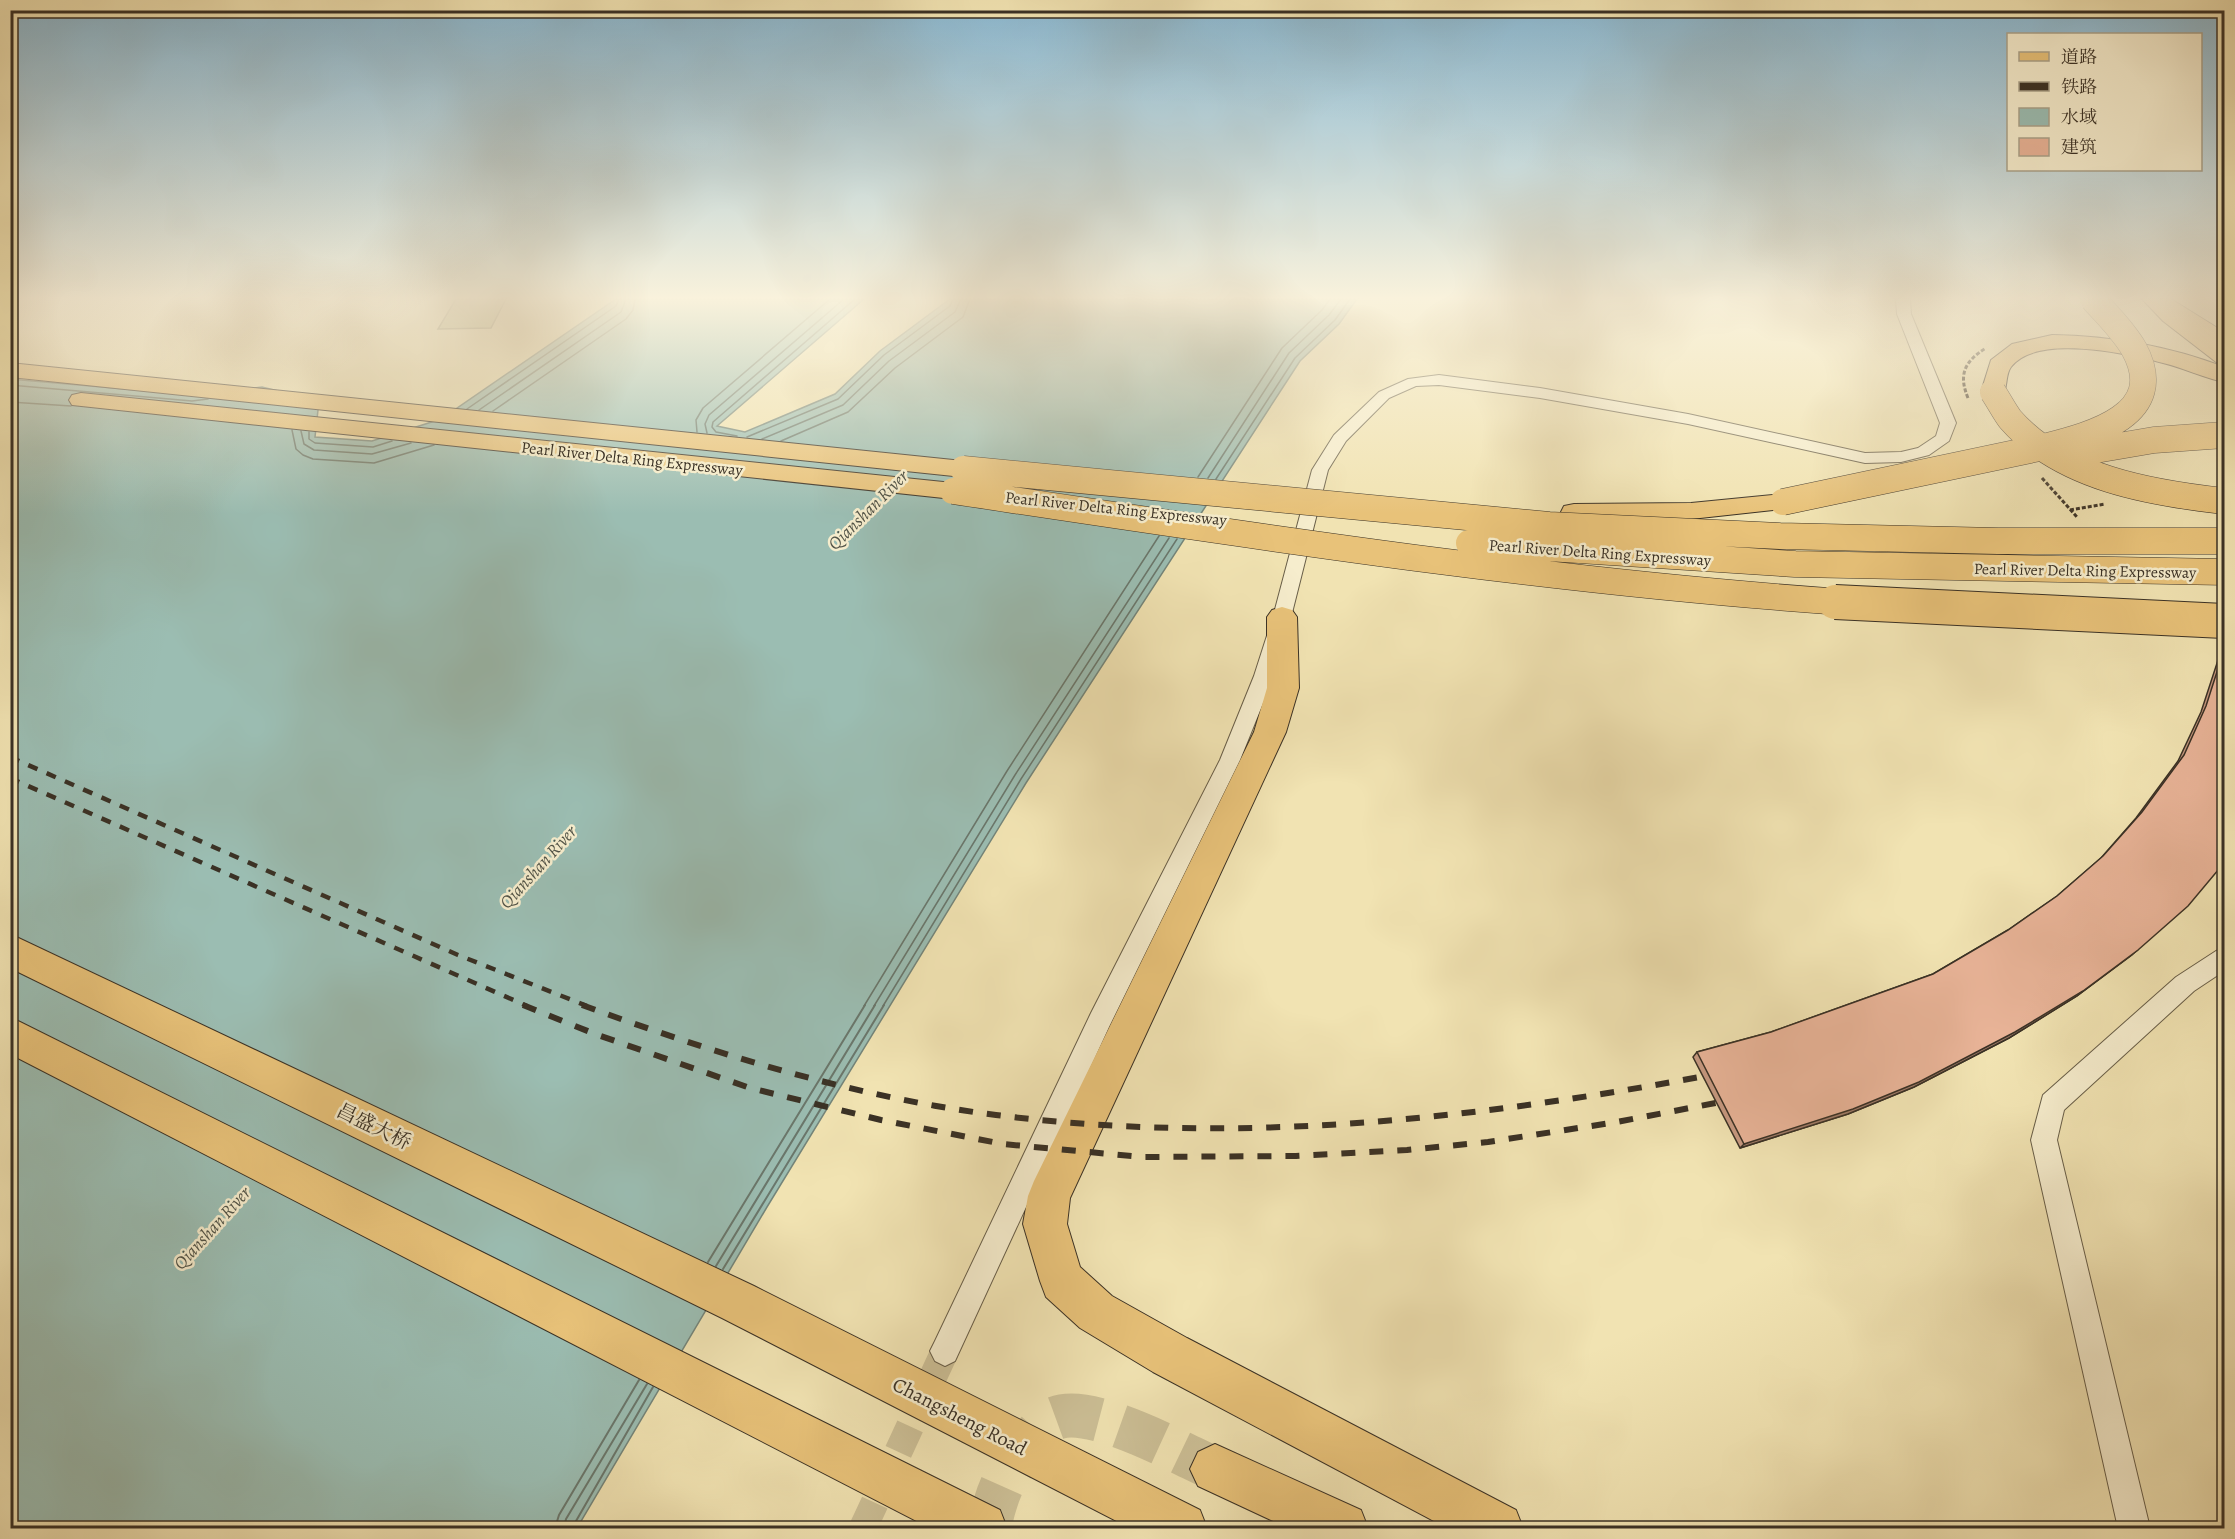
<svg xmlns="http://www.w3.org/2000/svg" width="2235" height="1539" viewBox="0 0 2235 1539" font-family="Alegreya,'Noto Serif SC',serif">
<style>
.green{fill:#c1c188;stroke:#7e7956;stroke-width:1.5}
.water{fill:#9bbdb2;stroke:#74857a;stroke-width:1.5}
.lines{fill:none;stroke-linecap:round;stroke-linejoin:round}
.shore-far1{stroke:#6a776c;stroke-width:1.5}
.shore{stroke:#6a776c;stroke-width:2}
.street-tunnel{stroke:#ccbf96;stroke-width:28;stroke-dasharray:28 14;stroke-linecap:butt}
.primary-tunnel{stroke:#ccbf96;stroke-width:44;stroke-dasharray:44 22;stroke-linecap:butt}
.street-casing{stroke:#685e48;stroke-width:2}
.primary-casing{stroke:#3a3125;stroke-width:2}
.highway-casing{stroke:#3a3125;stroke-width:2}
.path{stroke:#3a3125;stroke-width:3;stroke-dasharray:4 2;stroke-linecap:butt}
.street{fill:#f6edcd;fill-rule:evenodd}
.primary{fill:#e8c279;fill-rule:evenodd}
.highway{fill:#e8c279;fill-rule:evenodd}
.rail-far1{stroke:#3a3125;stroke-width:4.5;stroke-dasharray:10 10;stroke-linecap:butt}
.rail{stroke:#3a3125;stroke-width:6;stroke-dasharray:14 14;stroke-linecap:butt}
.highway-bridge-far1-casing{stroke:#3a3125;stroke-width:27;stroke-linecap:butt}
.highway-bridge-casing{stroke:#3a3125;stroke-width:36;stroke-linecap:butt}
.highway-bridge-far1{stroke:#e8c279;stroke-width:26}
.highway-bridge{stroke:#e8c279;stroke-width:34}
.wall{fill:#c89a82;stroke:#3a3125;stroke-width:1.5}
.shaded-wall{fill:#a27d6a;stroke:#3a3125;stroke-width:1.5}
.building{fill:#e8b397;stroke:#3a3125;stroke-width:1.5}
.labels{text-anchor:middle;stroke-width:5;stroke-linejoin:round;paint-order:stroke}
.street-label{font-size:16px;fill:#3a3125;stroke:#f6edcd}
.water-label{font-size:18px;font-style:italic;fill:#525448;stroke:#f6edcd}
.near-street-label{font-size:20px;fill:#3a3125;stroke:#f6edcd}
</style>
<rect width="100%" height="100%" fill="#f1e3b2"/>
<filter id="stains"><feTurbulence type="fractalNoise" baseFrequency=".00333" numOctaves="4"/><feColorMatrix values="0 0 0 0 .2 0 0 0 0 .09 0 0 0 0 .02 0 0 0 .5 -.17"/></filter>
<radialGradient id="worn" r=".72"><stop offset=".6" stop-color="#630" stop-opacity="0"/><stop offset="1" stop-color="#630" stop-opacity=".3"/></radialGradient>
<path class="green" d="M456,299H506L491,328L438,329Z"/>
<path class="water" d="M616,299H864L717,426L745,432L835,394L880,351L950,299H1357L1339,324L1300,361L1026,783L767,1207L577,1528H11L10,379L193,395L262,387L319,401L315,437L372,441L441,419Z"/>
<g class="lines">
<path class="shore-far1" d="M10,385L192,401L208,399
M10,402L71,406
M467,409L616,306L619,299
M479,410L621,312L626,299
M493,411L626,319L633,310L635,299
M292,430L296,449L303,455L313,459L374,463L434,445
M301,431L304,444L314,450L372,454L411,443
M309,432V439L315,443L373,447L392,441
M697,432L696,420L703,408L830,299
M707,433L705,424L709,415L844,299
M737,436L716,432L712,427L713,422L855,299
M747,437L838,399L884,355L950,306L953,299
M762,439L843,405L889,361L955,312L961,299
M781,441L848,412L895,368L963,317L970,299
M1198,477L1282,348L1322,310L1330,299
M1208,478L1289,353L1329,315L1341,299
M1216,479L1295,358L1335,320L1350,299
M864,1006L1007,771L1159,536
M874,1006L1015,775L1169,538
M883,1006L1021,779L1177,539"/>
<path class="shore" d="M708,1262L865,1005
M716,1266L875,1005
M723,1269L884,1005
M555,1528L559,1515L639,1380
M564,1528L566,1519L647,1384
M572,1528L653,1387"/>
<path class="street-tunnel" d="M863,1528L945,1351"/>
<path class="primary-tunnel" d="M989,1528C996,1495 1003,1477 1024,1450C1033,1438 1042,1423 1056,1418C1092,1404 1179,1453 1215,1469"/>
<g class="street-casing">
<path id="street" d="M1896,299H1910L1911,314L1956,423L1949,441L1929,455L1901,462L1865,463L1688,424L1540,398L1439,385L1416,386L1389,398L1346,441L1328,470L1291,617L1274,676L1240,760L1109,1027L955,1361L945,1366L935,1361L930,1351L935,1341L1091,1013L1220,760L1254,676L1273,617L1312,470L1334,435L1379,392L1408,379L1439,375L1540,388L1688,414L1865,453L1901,452L1918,448L1936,436L1940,423L1897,314Z
M2224,948V971L2194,991L2064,1110L2057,1140L2150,1528H2118L2031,1140L2043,1095L2176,977L2216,951Z"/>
</g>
<g class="primary-casing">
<path id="primary" d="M2142,299H2165L2224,346V364L2216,362L2163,321Z
M1282,607L1292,610L1297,617L1299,688L1286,732L1070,1198L1067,1224L1080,1267L1112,1296L1187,1338L1516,1510L1523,1528H1447L1153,1372L1080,1328L1046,1297L1040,1281L1023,1224L1028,1196L1034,1181L1254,732L1267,688V617L1272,610Z
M10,934L754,1286L1200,1510L1207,1528H1130L722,1318L10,968Z
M10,1017L1000,1510L1007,1528H930L10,1054Z
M1215,1444L1361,1510L1368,1528H1288L1198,1486L1190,1469L1198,1452Z"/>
</g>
<g class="highway-casing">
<path id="highway" d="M2146,299H2171L2224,332V349L2216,347L2149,304Z
M2052,335C2111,336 2169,346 2224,367V382C2204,378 2184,368 2163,363C2128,354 2037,333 2011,367C2005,375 2008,388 2002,397L1993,399L1984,397L1981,392L1991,360L2012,344Z
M10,363L963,461L972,463L976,469L972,475L963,477L10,377Z
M81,393L953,483L962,485L966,491L962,497L953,499L72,405L69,400L72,395Z
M1783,494L1792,496L1796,502L1792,508L1691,519L1574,520L1564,518L1561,512L1564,506L1574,504L1691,503Z"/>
</g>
<path class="path" d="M1968,398C1958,374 1965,361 1986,348
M2042,478L2077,517
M2070,510L2105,504"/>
<use href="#street" class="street"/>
<use href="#primary" class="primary"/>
<use href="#highway" class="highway"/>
<path class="rail-far1" d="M10,757L458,955L587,1006
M10,778L527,1006"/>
<path class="rail" d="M523,1005L595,1034L750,1088L881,1120L1003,1144L1142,1157L1296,1156L1407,1150L1488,1142L1617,1122L1726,1101
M582,1005C716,1054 854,1097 996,1115C1240,1146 1476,1119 1716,1074"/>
<g class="highway-bridge-far1-casing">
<path id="highway-bridge-far1" d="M1993,392C1999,401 2004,411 2010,419C2061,478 2151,493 2224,501
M2078,453L2154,440L2224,435
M963,469L1549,525L1780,536L1998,541H2224
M953,491C1253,536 1554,583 1857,603
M1783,502L2044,447C2091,435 2170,415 2134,349C2123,330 2107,315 2093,299
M1469,543L1795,564L2224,572"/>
</g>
<g class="highway-bridge-casing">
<path id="highway-bridge" d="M1835,602L2224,621"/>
</g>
<use href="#highway-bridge-far1" class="highway-bridge-far1"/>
<use href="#highway-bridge" class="highway-bridge"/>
</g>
<path class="wall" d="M2224,649V863L2132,955L2077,996L2009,1038L1914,1087L1848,1114L1740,1148L1693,1057L1697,1052L1771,1032L1933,974L2008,930L2057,896L2101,858L2136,818L2178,761L2201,712L2220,654Z"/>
<path class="shaded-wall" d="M2138,950L2077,996L2009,1038L1914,1087L1848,1114L1740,1148L1744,1144Z"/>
<path class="building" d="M2224,650V863L2188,906L2138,950L2083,991L2015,1032L1919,1082L1853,1109L1744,1144L1697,1052L1771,1032L1933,974L2008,930L2057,896L2103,856L2142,812L2184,755L2206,706Z"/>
<linearGradient id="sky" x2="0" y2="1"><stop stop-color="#89b8d2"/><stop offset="0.58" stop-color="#f9f2dc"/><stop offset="1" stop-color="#f9f2dc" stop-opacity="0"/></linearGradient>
<rect width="2235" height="514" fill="url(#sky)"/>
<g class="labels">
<g class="street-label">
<text transform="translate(632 458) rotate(6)" y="6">Pearl River Delta Ring Expressway</text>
<text transform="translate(1116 508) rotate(6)" y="6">Pearl River Delta Ring Expressway</text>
<text transform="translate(1600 552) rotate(4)" y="6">Pearl River Delta Ring Expressway</text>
<text transform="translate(2085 570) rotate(1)" y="6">Pearl River Delta Ring Expressway</text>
</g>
<g class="water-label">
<text transform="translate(868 510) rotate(-45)" y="6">Qianshan River</text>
<text transform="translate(538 867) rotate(-48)" y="6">Qianshan River</text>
<text transform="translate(212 1228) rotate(-48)" y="6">Qianshan River</text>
</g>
<g class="near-street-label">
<text transform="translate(374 1126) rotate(26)" y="7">昌盛大桥</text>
<text transform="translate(960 1416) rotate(27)" y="7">Changsheng Road</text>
</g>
</g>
<rect width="2235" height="1539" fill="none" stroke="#f1e3b2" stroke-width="36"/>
<rect x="12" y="12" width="2211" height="1515" fill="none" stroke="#3a3125" stroke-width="3"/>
<rect x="18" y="18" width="2199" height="1503" fill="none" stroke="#3a3125" stroke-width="1.5"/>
<rect x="2007" y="33" width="195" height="138" fill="#f6edcd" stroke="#aba28a" stroke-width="1.5"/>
<rect x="2019" y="52" width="30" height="9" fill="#e8c279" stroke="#aba28a" stroke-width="1.5"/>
<text x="2061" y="63" font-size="18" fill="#3a3125">道路</text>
<rect x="2019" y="82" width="30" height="9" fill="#3a3125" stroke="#aba28a" stroke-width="1.5"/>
<text x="2061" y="93" font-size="18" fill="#3a3125">铁路</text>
<rect x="2019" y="108" width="30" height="18" fill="#9bbdb2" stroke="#aba28a" stroke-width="1.5"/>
<text x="2061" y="123" font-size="18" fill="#3a3125">水域</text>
<rect x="2019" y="138" width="30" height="18" fill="#e8b397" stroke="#aba28a" stroke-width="1.5"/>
<text x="2061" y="153" font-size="18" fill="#3a3125">建筑</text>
<rect width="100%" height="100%" filter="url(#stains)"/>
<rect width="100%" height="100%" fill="url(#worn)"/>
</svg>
